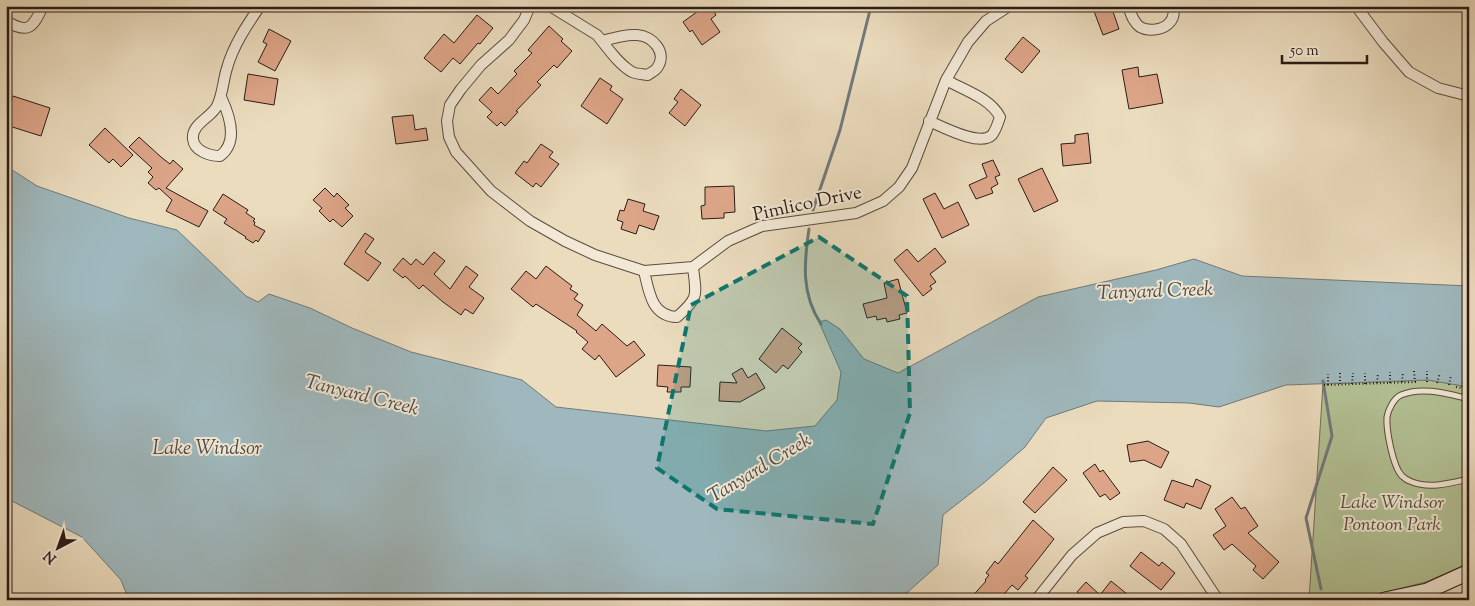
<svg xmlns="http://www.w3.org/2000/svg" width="1475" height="606" viewBox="0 0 1475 606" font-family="'Sorts Mill Goudy',serif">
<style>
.green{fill:#b3c295;stroke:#6f6f56}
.water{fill:#9fb8bd;stroke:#717a7b}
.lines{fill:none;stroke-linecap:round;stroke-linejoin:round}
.stream{stroke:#717a7b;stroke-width:3}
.building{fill:#dda588;stroke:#2b1c17}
.lane-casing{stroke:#5b4c41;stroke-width:7}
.street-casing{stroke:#5b4c41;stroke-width:12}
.secondary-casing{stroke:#2b1c17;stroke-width:17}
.path{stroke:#2b1c17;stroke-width:2;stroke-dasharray:1 2.5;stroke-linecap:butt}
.lane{stroke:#f2e8d5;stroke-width:5}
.street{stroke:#f2e8d5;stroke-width:10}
.secondary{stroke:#f2e8d5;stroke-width:15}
.marked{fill:#0f766e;fill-opacity:0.2;stroke:#0f766e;stroke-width:4;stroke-dasharray:10 6;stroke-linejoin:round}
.labels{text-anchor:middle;stroke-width:4;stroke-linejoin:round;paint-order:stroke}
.street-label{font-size:19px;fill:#2b1c17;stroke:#f2e8d5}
.park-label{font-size:19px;font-style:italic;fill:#544e3d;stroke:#f2e8d5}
.water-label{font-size:20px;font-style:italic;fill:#4e4b49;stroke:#f2e8d5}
</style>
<rect width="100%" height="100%" fill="#ebdcbe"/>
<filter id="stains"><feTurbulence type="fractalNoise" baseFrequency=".004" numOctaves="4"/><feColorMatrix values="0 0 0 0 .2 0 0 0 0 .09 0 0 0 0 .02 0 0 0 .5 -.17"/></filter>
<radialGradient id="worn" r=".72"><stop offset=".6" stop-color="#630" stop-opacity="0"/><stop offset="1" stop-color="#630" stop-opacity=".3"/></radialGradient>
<path class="green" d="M1428,380L1469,387V563L1426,582L1359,599L1309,600L1323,384Z"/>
<path class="water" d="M6,166L37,186L129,218L177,230L246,296L258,302L269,294L310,308L352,328L411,352L522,380L556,407L766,431L815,426L837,400L841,372L819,322L826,320L840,329L864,359L898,373L1038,297L1156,270L1194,259L1242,276L1469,286V387L1428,380L1286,385L1219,407L1189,403L1097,401L1046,418L1025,447L985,482L943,515L938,565L899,600H129L121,580L82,537L6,498Z"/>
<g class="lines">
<path class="stream" d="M813,210L840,130L871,6
M809,229C804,263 801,294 821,324
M1321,589L1306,518L1332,436L1323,381"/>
</g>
<path class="building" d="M705,6H711L716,15L711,19L720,32L702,45L692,30L690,32L683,22Z
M1092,6H1111L1119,29L1103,35Z
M477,15L493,28L480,44L478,43L460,64L453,58L441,72L424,58L444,34L454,43Z
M549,26L563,39L561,41L572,51L557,68L554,65L537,82L541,85L516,111L518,112L505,126L501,122L497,126L487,117L492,112L479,100L491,87L498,94L517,74L514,71L532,53L528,50Z
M269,29L291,41L275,71L258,62L267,44L263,42Z
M1023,37L1040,51L1022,73L1005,59Z
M1138,67L1139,77L1157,74L1163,103L1129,109L1122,70Z
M248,74L278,79L274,105L244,100Z
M600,78L612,86L610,90L623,99L607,124L581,106Z
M681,89L701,105L685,126L669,113L678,102L674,99Z
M13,96L50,108L41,136L6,125V118Z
M413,115L415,130L426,128L428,140L396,144L392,117Z
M105,128L133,155L121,167L113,159L109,163L89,145Z
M1088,133L1091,163L1063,166L1061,144L1075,143V135Z
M139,137L161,157L170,164L173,160L183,169L166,188L208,211L199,227L166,211L172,200L159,188L156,190L148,183L153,177L148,172L152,168L129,147Z
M541,144L553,152L549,157L559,164L541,187L536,183L533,187L515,173L524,161L527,163Z
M993,160L1000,175L995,177L998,184L991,188L993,193L976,199L969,185L987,177L982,164Z
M1042,168L1058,201L1034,212L1018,179Z
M734,186L735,212L724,213V218L702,219L701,206L705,205V187Z
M325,188L334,197L337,193L349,205L345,208L353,216L342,227L333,219L330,222L319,211L322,208L313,200Z
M935,193L944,209L958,202L969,225L942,238L923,199Z
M223,194L248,210L246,213L255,219L253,221L255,222L254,225L265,231L258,242L256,240L253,243L245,238L246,237L224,223L227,219L213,210Z
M628,199L645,204L643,211L659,216L654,230L639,225L636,234L621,229L623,222L617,220L620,210L624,211Z
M365,233L374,239L365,252L381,263L368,281L344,264Z
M935,248L946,262L930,274L936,282L930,286L932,289L923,296L894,260L907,249L918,262Z
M434,252L445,261L434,274L450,289L466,266L478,275L469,287L484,298L473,314L465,309L461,315L443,302L423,285L419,289L405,276L403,278L393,270L403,258L411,265L416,259L423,265Z
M546,266L572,286L570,289L578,294L574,299L583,305L577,315L596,331L602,324L627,346L634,341L645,355L616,377L599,355L595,360L582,349L588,342L576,332L577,331L536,304L533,307L511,289L526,271L536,279Z
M898,279L907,313L899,315L900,319L887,322L886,318L877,320L876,316L867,318L863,304L887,298L884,283Z
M782,328L802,344L798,348L802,352L788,369L783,365L776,373L759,359Z
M658,365L691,367L690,387H681V392H667L668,387L657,386Z
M742,368L748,378L756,373L765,388L740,402L719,401L720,382L737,383L732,374Z
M1148,441L1169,452L1161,468L1144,460L1130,462L1127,445Z
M1095,464L1100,472L1103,470L1120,493L1110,500L1105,494L1100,497L1083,473Z
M1053,467L1067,480L1035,513L1023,502Z
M1196,479L1211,486L1201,509L1186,503L1184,508L1164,500L1172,480L1193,487Z
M1232,497L1241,509L1245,507L1258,526L1248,533L1279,562L1263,579L1253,570L1256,566L1232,544L1224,550L1213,535L1226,526L1215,509Z
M1033,520L1054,539L1025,576L1028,578L1018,590L1012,585L999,600H969L986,581L985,580L989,575L986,573L995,561L998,564Z
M1141,552L1159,566L1162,562L1175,573L1161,590L1130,566Z
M1111,581L1127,594L1122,600H1086L1077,592L1086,582L1100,595Z"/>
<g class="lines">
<g class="lane-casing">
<path id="lane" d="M1469,399C1448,394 1422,386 1401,395C1394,398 1388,410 1387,417C1386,430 1393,467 1402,476C1404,478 1409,481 1412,482C1430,489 1451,483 1469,479"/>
</g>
<g class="street-casing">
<path id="street" d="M530,6L524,20L509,40L481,65L461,89L450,105L447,121L449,137L456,152L491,191L530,221L565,241L595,255L644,271L693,267L728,241L762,226L856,213L883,201L899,187L912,168L946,80L968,42L986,21L1009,6
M550,6L597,35C607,47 618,64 632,72C636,74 643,74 648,75C650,73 655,71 657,68C668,53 653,36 637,35C625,34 613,38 602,41
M1128,6C1131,14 1133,22 1140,27C1149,32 1164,30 1170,22C1174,18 1174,12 1174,6
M1356,6L1383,42L1409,72L1438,88L1469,96
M6,21C29,35 33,27 43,6
M221,97C230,116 239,142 220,156C210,156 194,151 193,139C191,124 212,117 217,106C223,94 223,80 227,68C233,46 247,25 260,6
M929,121C943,127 980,147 992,135C996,130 998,123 1000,117C990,98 964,90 946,80
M644,271C649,291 651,316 677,317C700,297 696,295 693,267
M1036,600L1072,555L1097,533L1123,522L1144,521L1164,529L1181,544L1218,600"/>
</g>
<g class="secondary-casing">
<path id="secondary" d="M1385,600L1427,591L1469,572"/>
</g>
<path class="path" d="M1414,371L1415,382
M1340,373V384
M1402,382L1403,372
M1427,382V371
M1377,383L1378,373
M1390,383V372
M1437,383L1440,373
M1352,384L1353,373
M1365,384V373
M1324,385L1417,382
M1328,385V374
M1449,385L1451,375
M1456,387L1469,389
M1462,387L1464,377
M1458,600L1469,592"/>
<use href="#lane" class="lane"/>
<use href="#street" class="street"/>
<use href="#secondary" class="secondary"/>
</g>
<path class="marked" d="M819,237L907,296L910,413L873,524L717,509L657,468L691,305Z"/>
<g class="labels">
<g class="street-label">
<text transform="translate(807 202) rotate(-12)" y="7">Pimlico Drive</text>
</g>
<g class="park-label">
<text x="1392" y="508">Lake Windsor<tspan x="1392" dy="22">Pontoon Park</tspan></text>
</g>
<g class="water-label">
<text transform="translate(1155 290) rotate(-2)" y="7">Tanyard Creek</text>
<text transform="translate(362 394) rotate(14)" y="7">Tanyard Creek</text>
<text x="207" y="454">Lake Windsor</text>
<text transform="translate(759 467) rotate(-31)" y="7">Tanyard Creek</text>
</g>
</g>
<rect width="1475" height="606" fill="none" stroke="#ebdcbe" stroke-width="25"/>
<rect x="8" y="8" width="1460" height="591" fill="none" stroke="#2b1c17" stroke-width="2.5"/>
<rect x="12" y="12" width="1450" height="581" fill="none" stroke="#2b1c17"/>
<g transform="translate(58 548) rotate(221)" stroke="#f2e8d5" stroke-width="4" paint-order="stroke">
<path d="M0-4L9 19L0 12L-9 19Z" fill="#2b1c17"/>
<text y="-8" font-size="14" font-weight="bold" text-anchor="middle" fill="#2b1c17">N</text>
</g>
<path d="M1282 55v8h85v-8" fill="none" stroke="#2b1c17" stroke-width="2.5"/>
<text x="1290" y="55" font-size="15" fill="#2b1c17" stroke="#f2e8d5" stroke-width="4" paint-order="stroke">50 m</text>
<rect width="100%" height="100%" filter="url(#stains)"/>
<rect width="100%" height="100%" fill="url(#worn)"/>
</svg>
